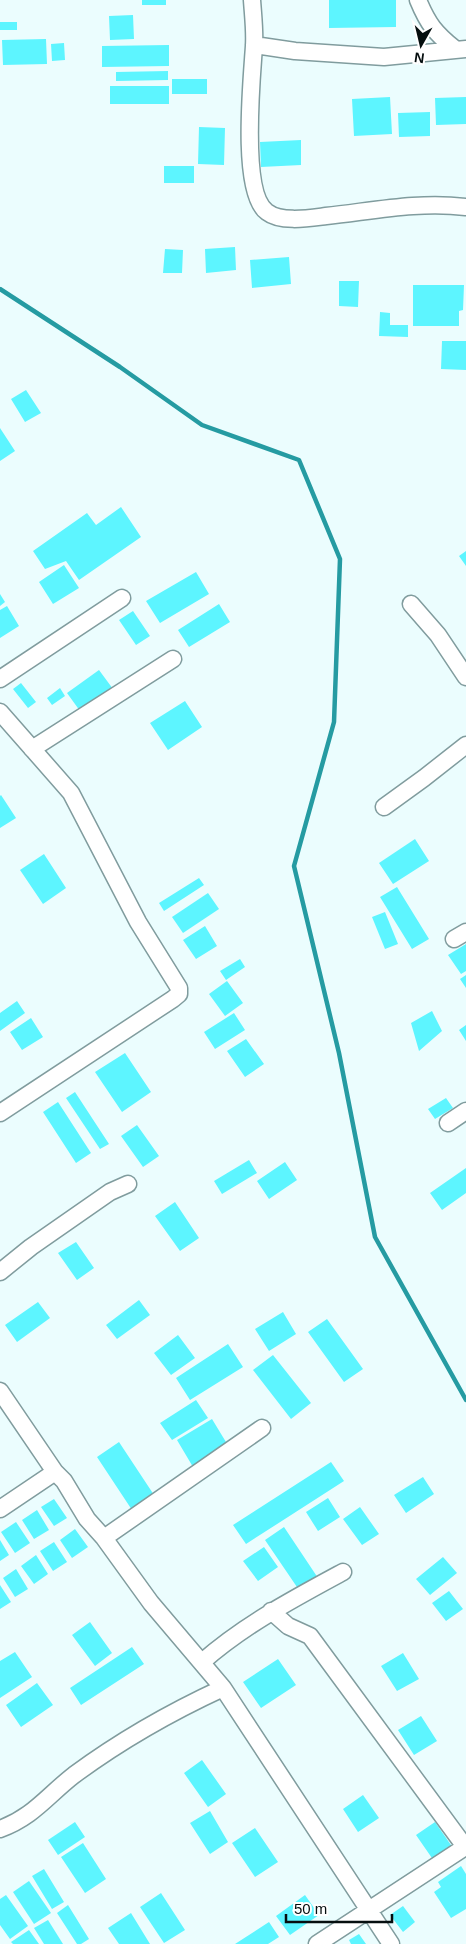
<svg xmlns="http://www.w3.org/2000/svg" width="466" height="1944" viewBox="0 0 466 1944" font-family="Arial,sans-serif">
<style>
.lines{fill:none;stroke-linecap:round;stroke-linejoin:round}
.stream{stroke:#259ba2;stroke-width:4.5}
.building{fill:#5df5ff}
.street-casing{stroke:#809c9e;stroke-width:19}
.street{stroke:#fff;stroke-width:16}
</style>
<rect width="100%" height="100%" fill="#ebfdfe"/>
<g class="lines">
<path class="stream" d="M0,289L120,367L202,425L299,460L340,559L334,722L294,866L339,1053L375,1237L466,1400"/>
</g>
<path class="building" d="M142,0H166V5H142Z
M329,0H396V27L329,28Z
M133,15L134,39L110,40L109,16Z
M0,22H17V30H0Z
M46,39L47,64L3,65L2,40Z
M64,43L65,60L52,61L51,44Z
M169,45V66L102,67V46Z
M168,71V80L116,81V72Z
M172,79H207V94H172Z
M110,86H169V104H110Z
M390,97L392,134L354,136L352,99Z
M466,97V124L436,125L435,98Z
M430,112V136L399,137L398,113Z
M199,127L225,128L224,165L198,164Z
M301,140V165L261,167L260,142Z
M164,166H194V183H164Z
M235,247L236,270L206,273L205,249Z
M165,249L183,250L182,273H163Z
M289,257L291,284L252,288L250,260Z
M339,281H359L358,307L339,306Z
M413,285H464L463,310L459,311V326H413Z
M380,312L390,313V325H408V337L379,336Z
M442,341H466V370L441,369Z
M26,390L41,413L25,422L11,399Z
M0,428L15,451L0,461Z
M121,507L141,537L79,580L66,561L45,569L33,551L87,513L96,525Z
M466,551V566L459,556Z
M64,565L79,588L53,604L39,582Z
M196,572L209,594L160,623L146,601Z
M0,594L5,602L0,606Z
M219,604L230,622L189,647L178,630Z
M7,606L19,626L0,638V610Z
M133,611L150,636L136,645L119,620Z
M99,670L113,689L80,711L67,693Z
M21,683L36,702L28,708L13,689Z
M60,688L65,696L52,705L47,698Z
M185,701L202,727L168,750L150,723Z
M1,795L16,818L0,828V796Z
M415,839L429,861L393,884L379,863Z
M44,854L66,888L43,904L20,870Z
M199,878L204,885L164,911L159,903Z
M397,887L429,939L412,949L380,897Z
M208,893L219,909L183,933L172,917Z
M385,912L398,944L385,949L372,917Z
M205,926L217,946L196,959L183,940Z
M466,944V971L461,974L448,955Z
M240,959L245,967L226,980L220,971Z
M466,975V988L460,979Z
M227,981L243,1003L225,1016L209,994Z
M17,1001L25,1013L0,1031V1013Z
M432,1011L442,1031L419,1051L411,1023Z
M234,1013L245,1030L215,1049L204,1032Z
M31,1018L43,1037L22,1050L10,1032Z
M466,1025V1041L459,1030Z
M246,1039L264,1064L245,1077L227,1051Z
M125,1053L151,1092L122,1112L95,1072Z
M75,1092L109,1144L100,1149L66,1098Z
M446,1098L453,1108L435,1119L428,1109Z
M58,1102L91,1153L76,1163L43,1112Z
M137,1125L159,1156L143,1167L121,1136Z
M249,1160L257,1173L222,1194L214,1181Z
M285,1162L297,1180L269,1199L257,1181Z
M466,1168V1193L442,1210L430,1193Z
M175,1202L199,1238L180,1251L155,1216Z
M76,1242L94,1268L77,1280L58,1253Z
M139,1300L150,1315L117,1339L106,1325Z
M38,1302L50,1318L17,1342L5,1325Z
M283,1312L296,1334L269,1351L255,1329Z
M327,1319L363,1369L344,1382L308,1332Z
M178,1335L195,1358L171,1375L154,1353Z
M228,1344L243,1367L190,1400L176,1378Z
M273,1355L311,1403L291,1419L253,1370Z
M196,1400L208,1418L172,1440L160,1423Z
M212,1419L229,1447L193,1467L177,1440Z
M119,1442L154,1495L132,1510L97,1457Z
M331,1462L344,1481L246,1544L233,1525Z
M423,1477L434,1494L406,1513L394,1495Z
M328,1498L340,1517L318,1531L306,1512Z
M54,1499L67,1518L54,1526L41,1507Z
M360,1507L379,1534L362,1545L343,1519Z
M37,1510L49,1530L34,1539L22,1520Z
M16,1522L30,1543L15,1553L1,1532Z
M284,1527L318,1578L299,1590L265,1540Z
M75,1529L88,1547L72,1558L60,1540Z
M0,1540L9,1555L0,1561Z
M54,1542L67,1562L53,1571L40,1551Z
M264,1547L278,1567L258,1581L243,1561Z
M36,1555L48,1574L34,1584L21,1566Z
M443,1557L457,1573L430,1595L416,1579Z
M16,1569L28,1589L15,1597L3,1578Z
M0,1585L11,1602L0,1609Z
M449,1591L463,1609L446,1621L432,1603Z
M90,1622L112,1653L95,1666L72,1635Z
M132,1647L144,1664L81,1705L70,1688Z
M15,1652L32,1677L0,1698V1661Z
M403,1653L419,1679L397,1691L381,1666Z
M278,1659L296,1685L261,1708L243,1682Z
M37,1683L53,1705L21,1727L6,1705Z
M421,1716L437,1741L414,1755L398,1730Z
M202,1760L226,1794L208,1807L184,1773Z
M363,1795L379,1818L358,1832L343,1809Z
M210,1811L228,1842L210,1854L190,1823Z
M75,1822L85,1837L58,1855L48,1840Z
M435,1822L453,1848L434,1861L416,1835Z
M255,1828L278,1862L255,1877L232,1843Z
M83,1843L106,1879L85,1893L61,1857Z
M461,1866L466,1874V1909L451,1918L434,1892L441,1887L438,1882Z
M44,1869L64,1902L52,1909L32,1876Z
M29,1881L51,1913L34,1924L13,1892Z
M161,1893L185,1930L164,1943L140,1907Z
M6,1895L28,1926L10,1939L0,1925V1899Z
M305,1895L319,1915L290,1935L276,1916Z
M68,1905L89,1939L81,1944H77L57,1913Z
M403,1906L415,1922L403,1932L390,1915Z
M131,1913L150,1944H119L108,1928Z
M48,1920L63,1944H44L34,1928Z
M269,1922L279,1937L268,1944H235Z
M29,1930L39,1944H13L11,1942Z
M359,1934L366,1944H351L349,1940Z"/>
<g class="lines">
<g class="street-casing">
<path id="street" d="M252,0C253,15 255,31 254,46C252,77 240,193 267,212C281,223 310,218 326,216C373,211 419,201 466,207
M418,0C428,24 435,33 455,49
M254,45L295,51L384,57L466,49
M411,604L438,635L466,677
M0,679L122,598
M0,712L71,793L138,922L179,988V994L173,999L0,1113
M32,749L173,659
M384,807L424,778L466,745
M454,939L466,932
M448,1123L466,1111
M0,1272L31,1247L110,1192L128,1184
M0,1391L55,1472L64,1481L87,1519L104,1538L151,1603L223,1688L391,1944
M0,1509L55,1472
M104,1538L262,1428
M271,1611L288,1626L310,1636L466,1848
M202,1662C244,1625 293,1599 343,1572
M0,1829C33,1817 47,1796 74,1775C120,1741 171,1712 223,1688
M317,1944L465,1847"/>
</g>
<use href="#street" class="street"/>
</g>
<g transform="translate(421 45) rotate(188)" stroke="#ffffff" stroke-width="4" paint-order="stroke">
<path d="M0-4L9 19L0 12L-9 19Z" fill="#050e0f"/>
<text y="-8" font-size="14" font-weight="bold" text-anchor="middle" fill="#050e0f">N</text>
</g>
<path d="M286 1914v8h106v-8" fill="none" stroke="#050e0f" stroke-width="2.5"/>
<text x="294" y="1914" font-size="15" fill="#050e0f" stroke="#ffffff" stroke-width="4" paint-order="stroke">50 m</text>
</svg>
